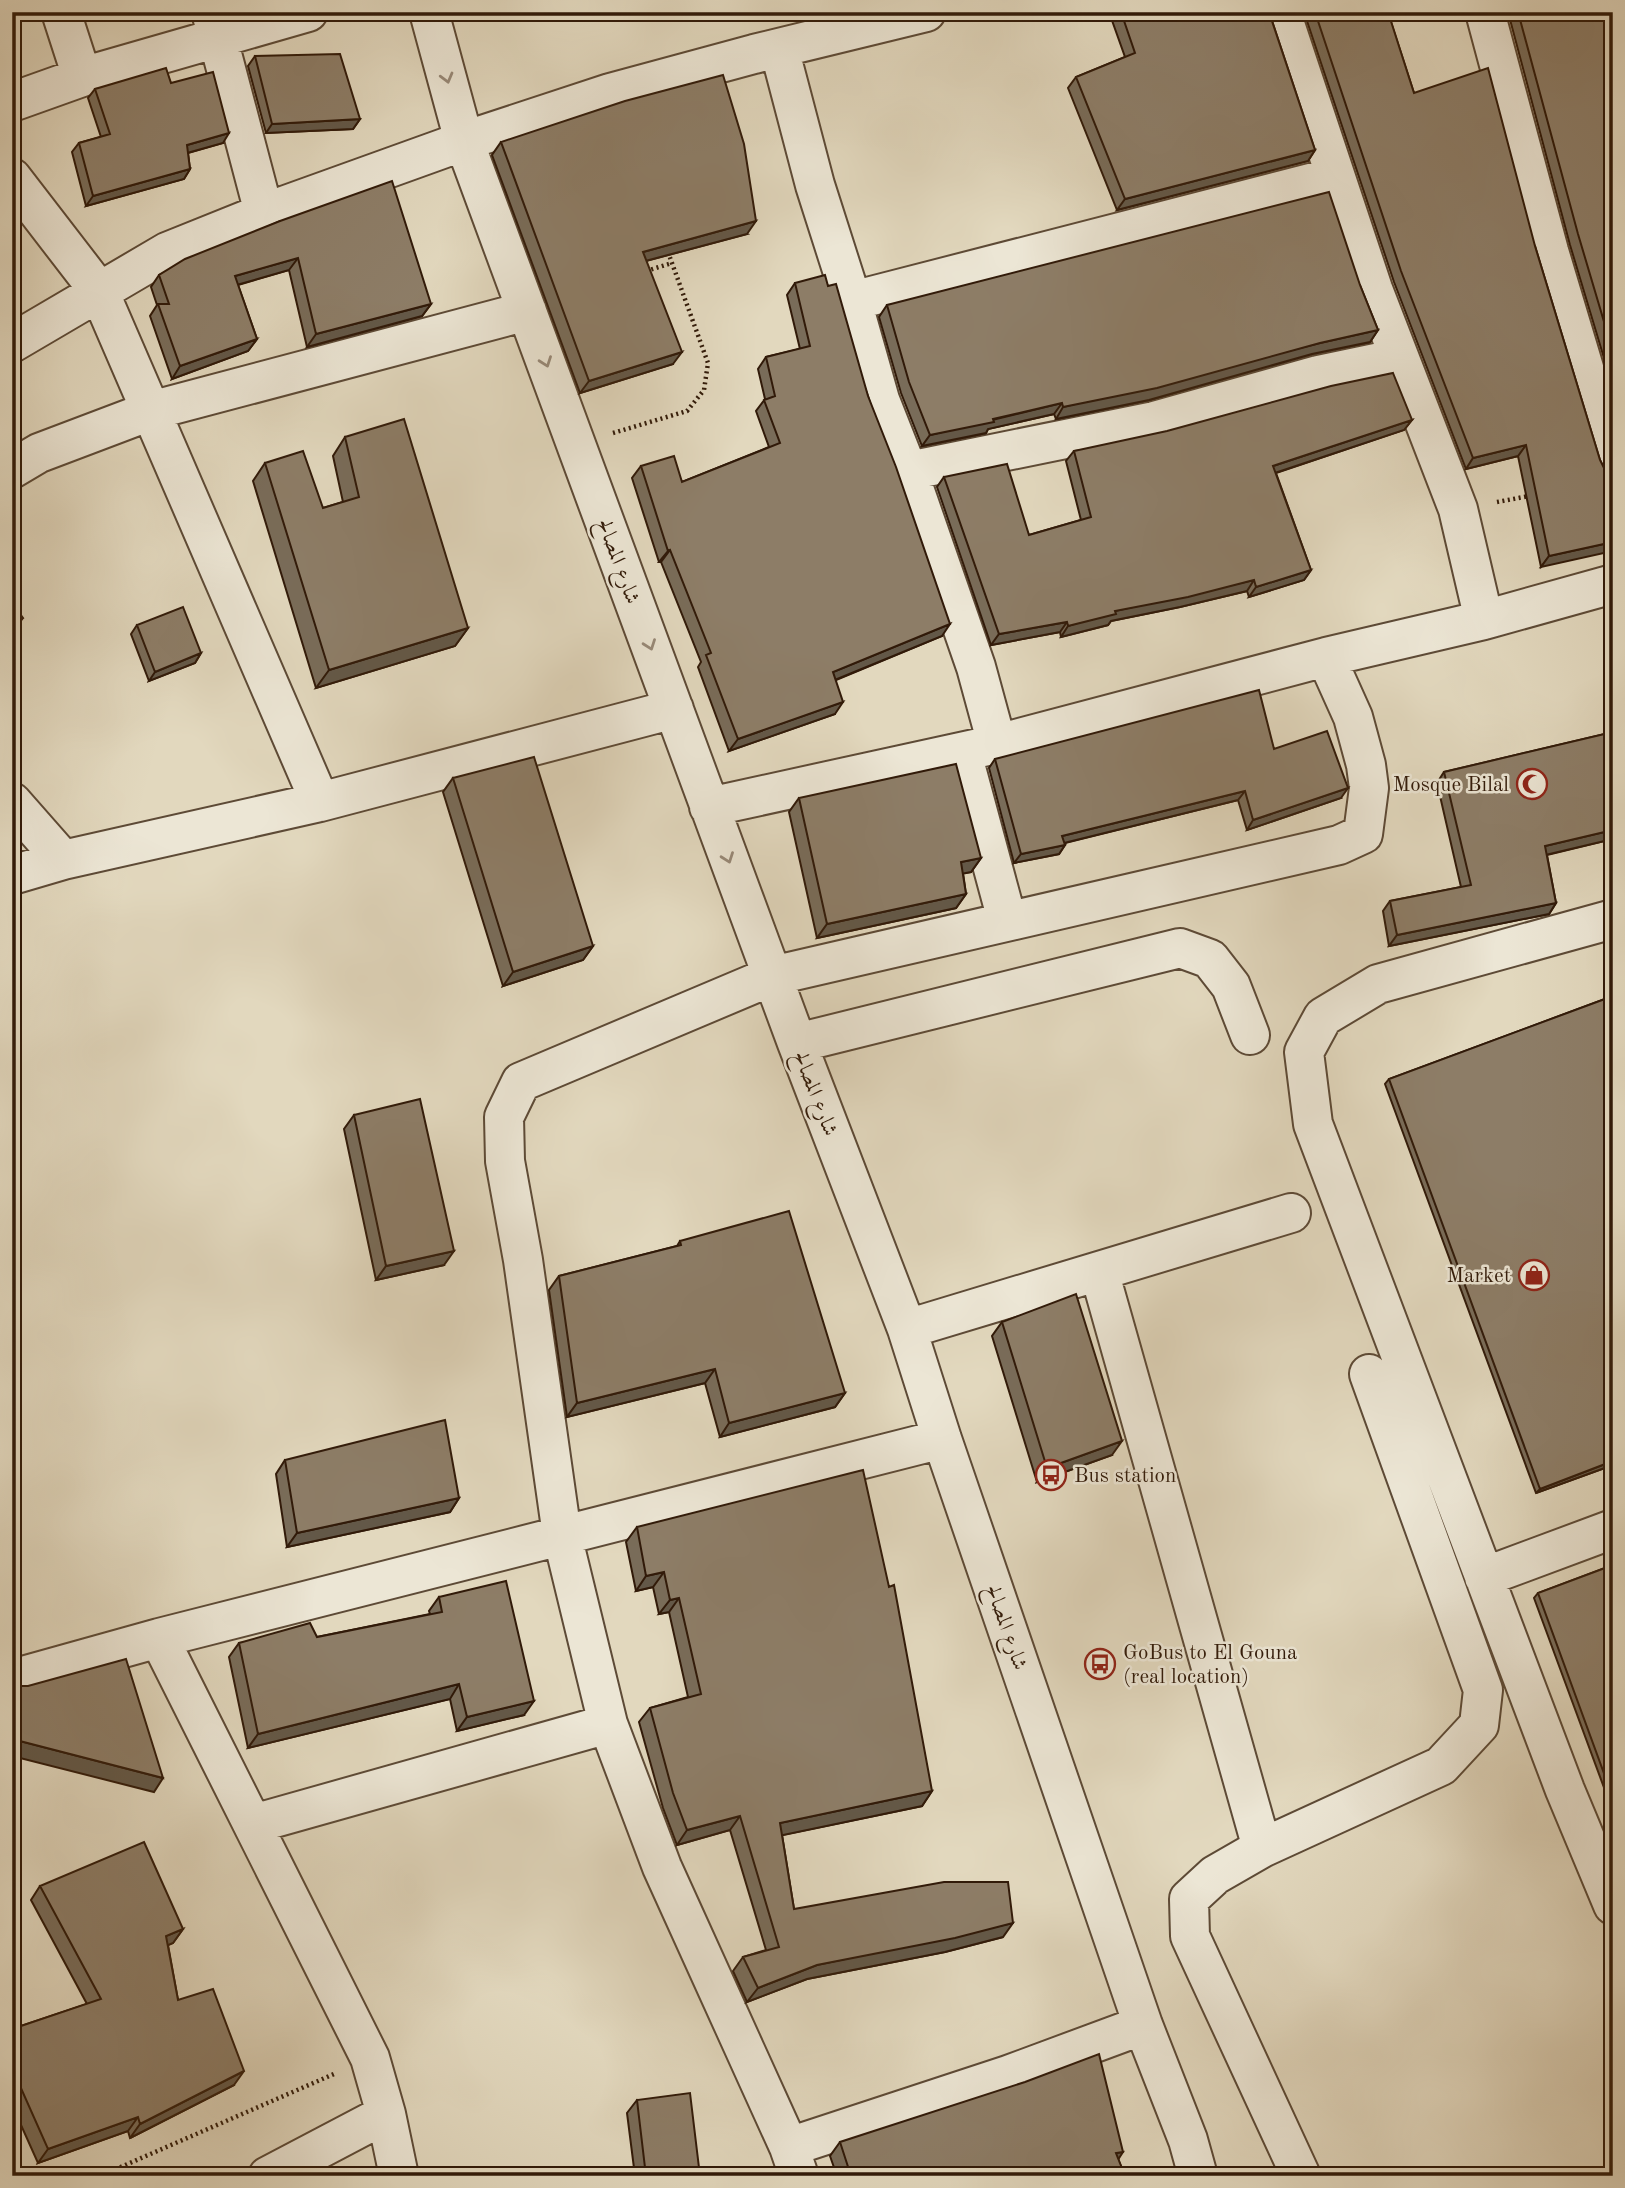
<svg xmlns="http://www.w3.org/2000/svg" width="1625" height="2188" viewBox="0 0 1625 2188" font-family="'Old Standard TT',Amiri,serif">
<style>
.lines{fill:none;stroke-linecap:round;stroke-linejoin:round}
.minor-casing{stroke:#5d4a36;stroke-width:42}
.path{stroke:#311a09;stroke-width:4.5;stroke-dasharray:2 3.5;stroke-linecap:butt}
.minor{stroke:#ece6d5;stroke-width:38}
.wall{fill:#796c59;stroke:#311a09;stroke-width:2}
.shaded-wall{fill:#635848;stroke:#311a09;stroke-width:2}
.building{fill:#8d7d67;stroke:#311a09;stroke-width:2}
.oneway{stroke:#988a79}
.labels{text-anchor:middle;stroke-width:5;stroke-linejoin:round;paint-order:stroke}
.street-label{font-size:21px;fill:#311a09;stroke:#ece6d5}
.poi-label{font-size:21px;fill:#311a09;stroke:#ece6d5;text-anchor:end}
</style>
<rect width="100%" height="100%" fill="#e2d8be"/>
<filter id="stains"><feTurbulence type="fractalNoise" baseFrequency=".00286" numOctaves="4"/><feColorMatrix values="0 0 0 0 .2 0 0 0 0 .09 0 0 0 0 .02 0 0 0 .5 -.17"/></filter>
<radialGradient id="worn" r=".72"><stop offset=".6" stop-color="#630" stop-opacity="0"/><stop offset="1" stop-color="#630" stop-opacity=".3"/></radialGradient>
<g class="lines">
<g class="minor-casing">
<path id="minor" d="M61,12L82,77
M211,12L264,213
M429,12L464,141L797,1043L907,1329L942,1439L1143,2025L1188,2140L1198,2176
M1485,12L1549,251L1613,465
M779,48L815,185L852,301L880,400L908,471L976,667L997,744
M12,102L82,77L308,12
M12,178L99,291L320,802
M852,301L1334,177
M12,343L167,252L264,213L464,141L610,93L754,54L926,12
M12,469L39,453L150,411L527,311
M908,471L1154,421L1318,375L1399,358
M1484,620L1613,584
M962,753L1007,920
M12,802L63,860
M709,807L997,744L1326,657L1484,620L1458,509L1373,289L1281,12
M12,875L63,860L320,802L674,709
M1613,919L1378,984L1323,1017L1304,1052L1313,1124L1565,1790L1613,1905
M797,1043L1180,948L1210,959L1231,986L1250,1035
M1099,1271L1262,1848
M907,1329L1291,1213
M1484,1577L1613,1529
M159,1638L370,2058L386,2114L399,2176
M12,1679L159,1638L942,1439
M253,1824L608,1724
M789,2147L1008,2075L1143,2025
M268,2176L386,2114
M799,2176L789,2147L662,1867L608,1724L562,1535L523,1260L505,1161L504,1117L521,1082L772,976L1339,845L1363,834L1369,788L1366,765L1353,717L1326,657
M1301,2176L1190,1936L1189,1899L1215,1875L1262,1848L1441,1766L1479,1725L1483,1690L1369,1374"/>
</g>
<path class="path" d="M646,271L672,263
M613,433L687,411L704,390L708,363L668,252
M1497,502L1529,496
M100,2176L334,2074"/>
<use href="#minor" class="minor"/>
</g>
<path class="wall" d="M1109,12H1269L1315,150L1308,161L1117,210L1068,88L1076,77L1125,57Z
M1304,12H1414L1390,19L1414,93L1535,246L1600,460L1605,470L1613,474L1541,567L1518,456L1466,469L1394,282Z
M1508,12H1613V388L1570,245Z
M255,56L360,119L353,129L266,133L248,66Z
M171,83L223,143L188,153L190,169L184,179L86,206L72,152L79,143L101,137L88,98L95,89Z
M501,142L747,234L646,261L673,364L580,393L492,155Z
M280,221L431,304L422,316L307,347L289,270L238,285L257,339L248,351L172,379L150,316L157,305L151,287L159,275Z
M795,283L828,286L868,396L942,636L836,680L835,714L729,751L698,667L701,662L661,562H659L632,478L641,466L682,482L769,447L756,411L765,399L758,369L766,357L800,349L787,295Z
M1360,285L1378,330L1370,342L1312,354L1149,400L1056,419L1054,414L988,429L986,433L922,446L901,393L879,317L887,305Z
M1412,420L1404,430L1276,473L1311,570L1304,580L1249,597L1247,591L1180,607L1111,621L1108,625L1061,637L1060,632L991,645L937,487L944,477L1029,535L1081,520L1066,461L1074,451Z
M345,437L468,628L455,646L316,688L253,481L265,463L323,508L343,502L333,456Z
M137,625L201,653L195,663L149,681L131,634Z
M1613,732V839L1547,855L1556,903L1549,914L1389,946L1383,911L1390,901L1461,887L1437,783L1444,772Z
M1274,749L1341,798L1247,830L1238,800L1065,843V845L1059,854L1014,863L989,768L995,759Z
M453,778L593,946L583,960L503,986L443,792Z
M799,798L981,858L971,872L963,873L966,894L956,908L817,938L789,812Z
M1613,996V1465L1536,1493L1385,1084L1389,1079Z
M354,1115L444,1265L376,1280L344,1129Z
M680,1241L845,1393L835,1407L720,1437L705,1383L567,1417L549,1290L559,1276L677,1246Z
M1002,1322L1112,1455L1037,1482L992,1336Z
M285,1460L459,1498L450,1512L287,1547L276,1474Z
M637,1527L932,1791L922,1806L782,1835L794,1909L1003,1937L945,1952L807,1979L747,2002L733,1971L743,1957L766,1950L730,1830L677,1845L663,1808L639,1722L650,1708L688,1697L669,1612L659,1614L653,1587L636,1591L626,1542Z
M1613,1565V1812L1534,1598L1538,1593Z
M439,1597L524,1715L457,1731L450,1699L248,1748L229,1657L239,1643L317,1637L430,1614L429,1611Z
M40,1886L183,1929L173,1943L168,1945L178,2000L234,2085L130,2138L128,2131L38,2163L12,2105V2029L87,2004L31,1900Z
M637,2100L700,2176H635L627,2113Z
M840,2142L1118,2159L1125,2176H837L830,2156Z"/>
<path class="shaded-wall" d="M1387,12H1414L1380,22Z
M360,119L353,129L266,133L272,124Z
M229,133L223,143L180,155L187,145Z
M1315,150L1308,161L1117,210L1125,199Z
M190,169L184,179L86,206L93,196Z
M756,221L747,234L634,264L643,252Z
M298,258L289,270L226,288L235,276Z
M431,304L422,316L307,347L316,334Z
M1378,330L1370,342L1312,354L1149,400L1056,419L1063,407L1320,343Z
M257,339L248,351L172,379L180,366Z
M682,352L673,364L580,393L589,381Z
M1062,403L1054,414L988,429L986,433L922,446L930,435Z
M1412,420L1404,430L1266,476L1273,466Z
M1526,445L1518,456L1466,469L1473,458Z
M1613,542V551L1541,567L1549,556Z
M670,550L661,562H659L668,551Z
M1311,570L1304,580L1249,597L1256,587Z
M1254,580L1247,591L1180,607L1111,621L1108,625L1061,637L1068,626L1115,611Z
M23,618L17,626L12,630V625Z
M1067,622L1060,632L991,645L999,634Z
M950,624L942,636L825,684L833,672Z
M468,628L455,646L316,688L329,670Z
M201,653L195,663L149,681L155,672Z
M843,702L835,714L729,751L738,739Z
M1348,788L1341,798L1247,830L1253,820Z
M1245,791L1238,800L1056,845L1062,836Z
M1613,830V839L1537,857L1545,846Z
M1065,845L1059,854L1014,863L1021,854Z
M981,858L971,872L951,876L961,862Z
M966,894L956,908L817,938L827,924Z
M1556,903L1549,914L1389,946L1397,935Z
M593,946L583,960L503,986L513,972Z
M454,1251L444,1265L376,1280L386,1266Z
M715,1369L705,1383L567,1417L577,1403Z
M845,1393L835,1407L720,1437L729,1423Z
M1122,1441L1112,1455L1037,1482L1047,1468Z
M1613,1461V1465L1536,1493L1540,1489Z
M459,1498L450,1512L287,1547L297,1533Z
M664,1572L653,1587L636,1591L646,1576Z
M679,1598L669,1612L659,1614L670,1600Z
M459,1684L450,1699L248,1748L258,1734Z
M534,1701L524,1715L457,1731L467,1717Z
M12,1739L163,1778L154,1792L12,1756Z
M932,1791L922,1806L769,1838L780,1823Z
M740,1816L730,1830L677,1845L687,1830Z
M1013,1923L1003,1937L945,1952L807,1979L747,2002L758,1988L817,1965Z
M183,1929L173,1943L157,1950L166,1936Z
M244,2071L234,2085L130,2138L140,2124Z
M138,2117L128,2131L38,2163L48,2149Z
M1123,2152L1114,2166L1116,2153Z"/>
<path class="building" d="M1121,12H1269L1315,150L1125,199L1076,77L1135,53Z
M1315,12H1388L1414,93L1488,68L1535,246L1600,460L1605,470L1613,474V542L1549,556L1526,445L1473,458L1401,271Z
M1518,12H1613V352L1578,234Z
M340,54L360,119L272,124L255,56Z
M166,68L171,83L213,72L229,133L187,145L190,169L93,196L79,143L110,134L95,89Z
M723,75L744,144L756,221L643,252L682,352L589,381L501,142L625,101Z
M392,181L431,304L316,334L298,258L235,276L257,339L180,366L158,304H169L159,275L185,259L280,221Z
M1329,192L1360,285L1378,330L1320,343L1157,388L1063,407L1062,403L993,419L994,422L930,435L909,382L887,305Z
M825,275L828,286L836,284L868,396L896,467L950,624L833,672L843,702L738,739L706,655L711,653L670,550L668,551L641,466L674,456L682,482L780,443L764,400L775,396L766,357L810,346L795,283Z
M1393,373L1412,420L1273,466L1311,570L1256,587L1254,580L1188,597L1115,611L1116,614L1068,626L1067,622L999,634L944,477L1007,464L1029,535L1091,517L1074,451L1167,431L1331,386Z
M404,419L468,628L329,670L265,463L303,451L323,508L359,497L345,437Z
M12,603L23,618L12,625Z
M183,607L201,653L155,672L137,625Z
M1259,690L1274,749L1327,731L1348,788L1253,820L1245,791L1062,836L1065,845L1021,854L995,759Z
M1613,732V830L1545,846L1556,903L1397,935L1390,901L1471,885L1444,772Z
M534,757L593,946L513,972L453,778Z
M956,764L981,858L961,862L966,894L827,924L799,798Z
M1613,996V1461L1540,1489L1389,1079Z
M420,1099L454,1251L386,1266L354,1115Z
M789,1211L845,1393L729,1423L715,1369L577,1403L559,1276L681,1245L680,1241Z
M1076,1294L1122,1441L1047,1468L1002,1322Z
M445,1420L459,1498L297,1533L285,1460Z
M863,1470L889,1587L894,1585L932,1791L780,1823L794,1909L944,1882H1008L1013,1923L955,1938L817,1965L758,1988L743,1957L779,1947L740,1816L687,1830L673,1793L650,1708L701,1694L679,1598L670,1600L664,1572L646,1576L637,1527Z
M1613,1565V1798L1538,1593Z
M506,1581L534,1701L467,1717L459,1684L258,1734L239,1643L310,1623L317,1637L442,1612L439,1597Z
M126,1659L163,1778L12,1739V1684L16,1686H28Z
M144,1842L183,1929L166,1936L178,2000L213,1989L244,2071L140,2124L138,2117L48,2149L12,2068V2029L101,1999L40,1886Z
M1099,2054L1123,2152L1116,2153L1125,2176H851L840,2142L1025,2082Z
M690,2093L700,2176H646L637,2100Z"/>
<defs><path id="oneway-chevron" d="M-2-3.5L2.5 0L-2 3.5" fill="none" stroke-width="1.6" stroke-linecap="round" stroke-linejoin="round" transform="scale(1.75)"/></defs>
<g class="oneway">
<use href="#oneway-chevron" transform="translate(447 78) rotate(75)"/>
<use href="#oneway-chevron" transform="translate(546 362) rotate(70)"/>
<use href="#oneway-chevron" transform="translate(650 645) rotate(70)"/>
<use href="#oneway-chevron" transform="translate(728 858) rotate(70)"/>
</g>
<defs>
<g id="mosque-ring" transform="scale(1.575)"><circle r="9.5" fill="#ece6d5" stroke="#8f2418" stroke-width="1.5"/><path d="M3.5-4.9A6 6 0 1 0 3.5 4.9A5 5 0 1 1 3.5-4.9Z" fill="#8f2418"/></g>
<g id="shop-ring" transform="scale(1.575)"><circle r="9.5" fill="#ece6d5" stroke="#8f2418" stroke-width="1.5"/><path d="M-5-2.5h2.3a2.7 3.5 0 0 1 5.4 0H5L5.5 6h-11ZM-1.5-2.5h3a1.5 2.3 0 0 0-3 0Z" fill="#8f2418"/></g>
<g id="bus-ring" transform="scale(1.575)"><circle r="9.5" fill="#ece6d5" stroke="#8f2418" stroke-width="1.5"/><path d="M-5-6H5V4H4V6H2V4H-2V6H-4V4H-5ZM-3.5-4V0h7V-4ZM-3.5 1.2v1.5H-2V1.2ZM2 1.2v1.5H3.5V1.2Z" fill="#8f2418"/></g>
</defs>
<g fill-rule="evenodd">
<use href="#mosque-ring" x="1532" y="784"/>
<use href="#shop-ring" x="1534" y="1275"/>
<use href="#bus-ring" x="1051" y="1475"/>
<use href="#bus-ring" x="1100" y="1664"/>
</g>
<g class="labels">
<g class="street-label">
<text transform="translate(619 561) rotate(70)" y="7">شارع المصالح</text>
<text transform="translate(816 1093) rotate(69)" y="7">شارع المصالح</text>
<text transform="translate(1007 1627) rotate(71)" y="7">شارع المصالح</text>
</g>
<g class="poi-label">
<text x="1509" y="791">Mosque Bilal</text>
<text x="1511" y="1282">Market</text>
<text x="1074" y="1482" text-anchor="start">Bus station</text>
<text x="1123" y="1659" text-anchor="start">GoBus to El Gouna<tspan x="1123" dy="24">(real location)</tspan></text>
</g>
</g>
<rect width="1625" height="2188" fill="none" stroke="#e2d8be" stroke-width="42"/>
<rect x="14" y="14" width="1597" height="2160" fill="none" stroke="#311a09" stroke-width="3.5"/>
<rect x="21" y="21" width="1583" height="2146" fill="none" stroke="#311a09" stroke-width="2"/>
<rect width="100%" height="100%" filter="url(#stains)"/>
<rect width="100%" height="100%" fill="url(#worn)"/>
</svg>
